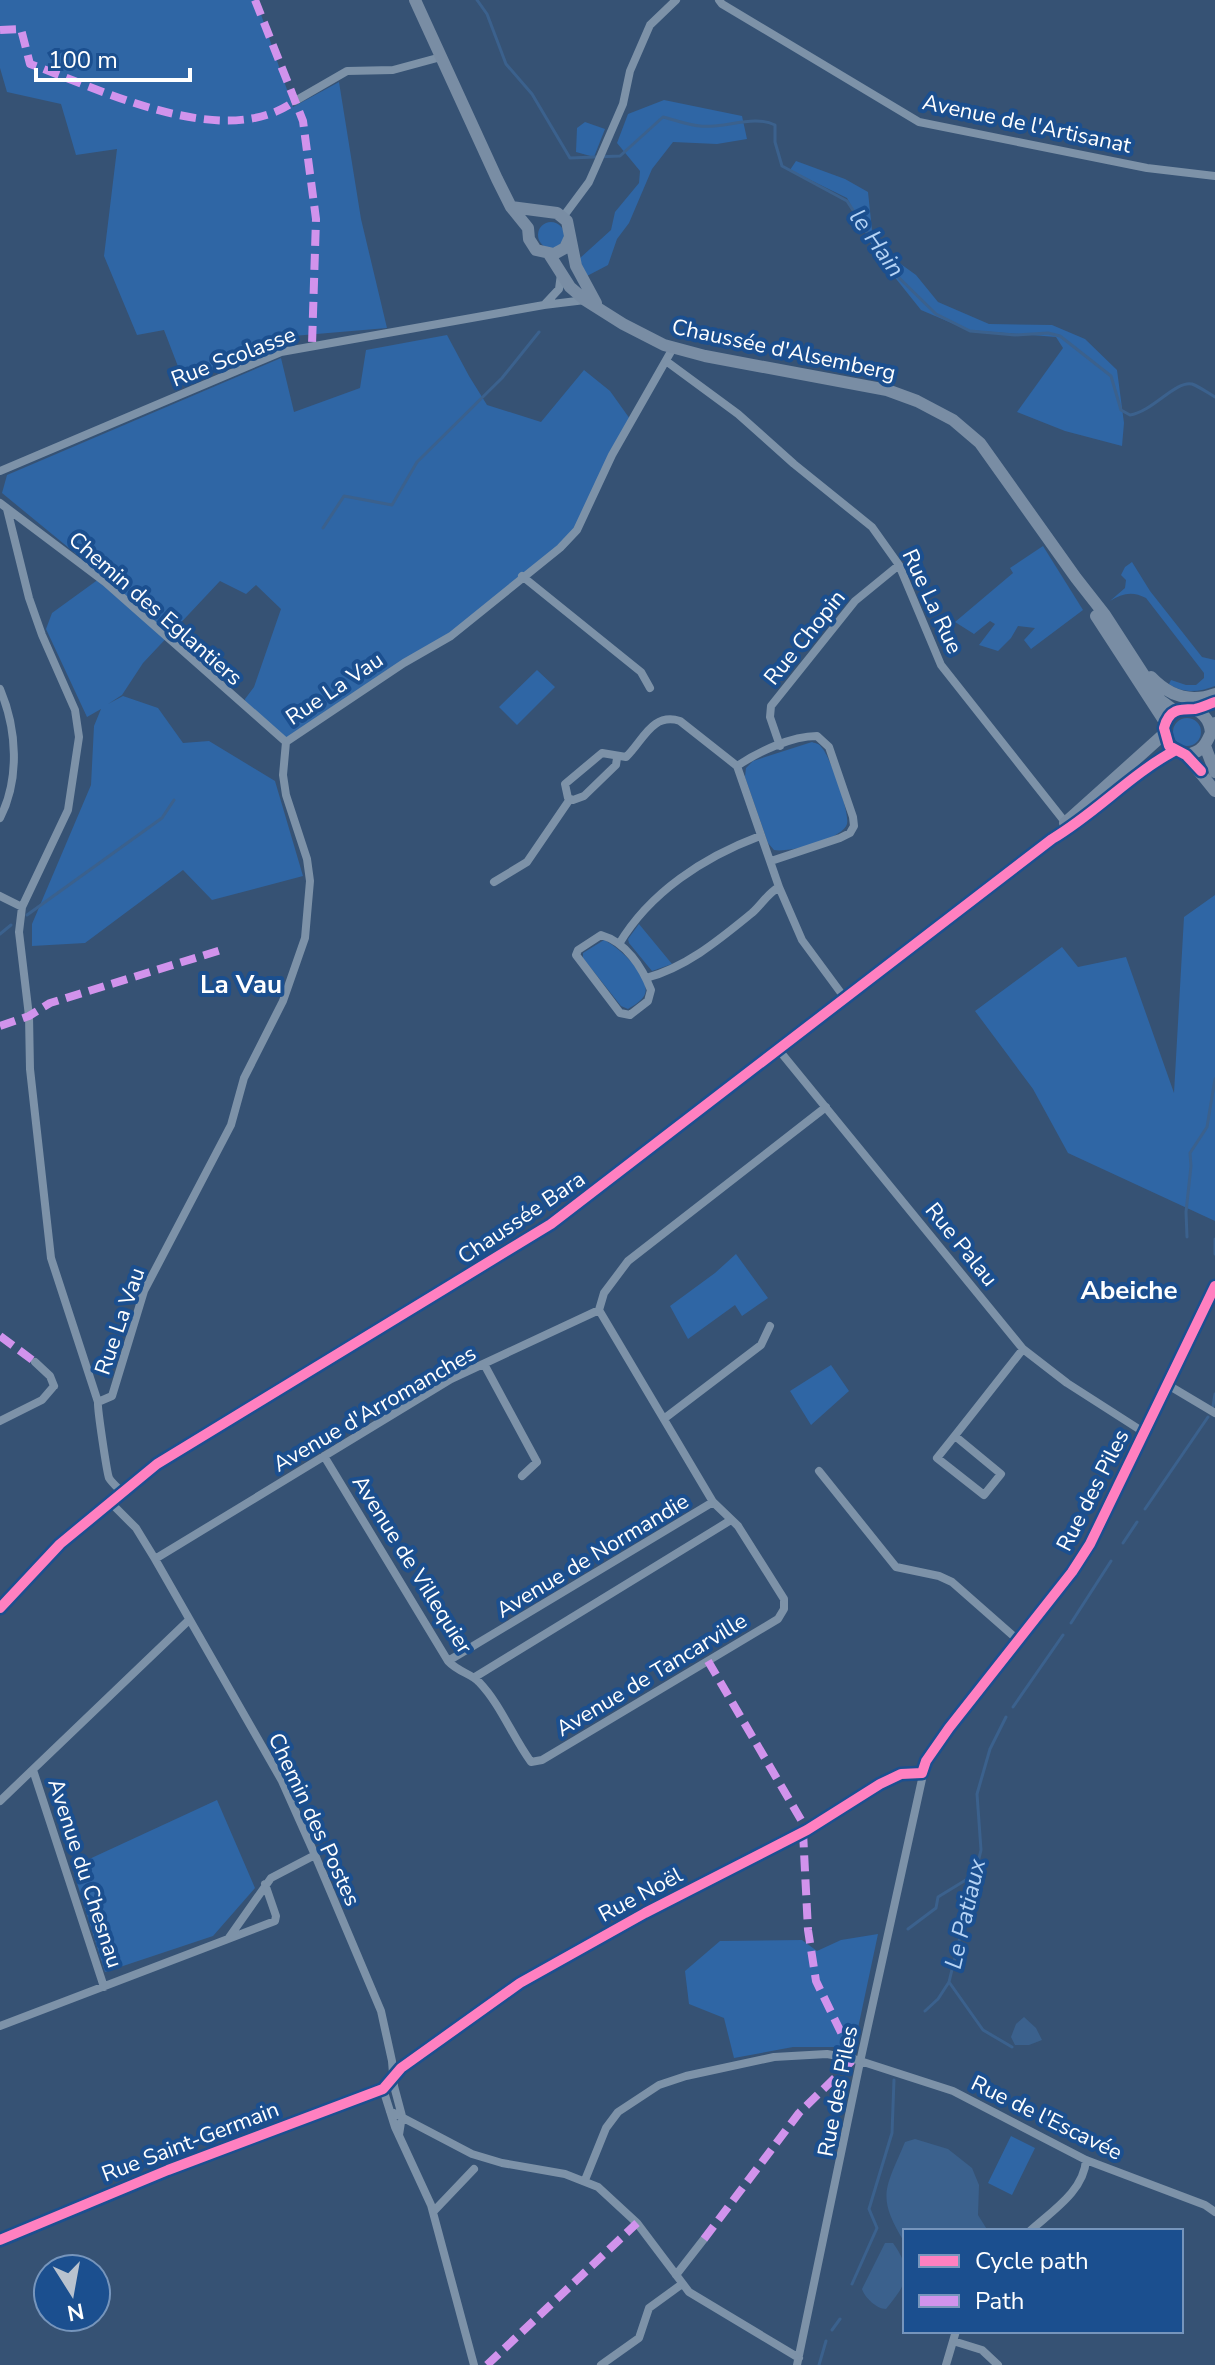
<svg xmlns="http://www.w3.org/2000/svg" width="1215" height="2365" viewBox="0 0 1215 2365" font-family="'Nunito Sans',sans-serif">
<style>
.green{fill:#2f66a5}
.water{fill:#3b618d}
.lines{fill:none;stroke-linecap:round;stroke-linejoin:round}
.stream{stroke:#3b618d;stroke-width:3}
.street{stroke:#7d92a8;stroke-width:8}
.secondary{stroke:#798da4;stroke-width:12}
.quiet{stroke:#d193ec;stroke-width:8;stroke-dasharray:16 8;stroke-linecap:butt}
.cycleway-casing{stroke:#1b4f8f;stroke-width:15}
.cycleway{stroke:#ff80c0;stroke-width:10}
.labels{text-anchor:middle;stroke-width:8;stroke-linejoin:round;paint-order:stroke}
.street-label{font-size:22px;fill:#fff;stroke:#1b4f8f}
.water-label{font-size:24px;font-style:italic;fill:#b5d3f5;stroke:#1b4f8f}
.quarter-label{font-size:26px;font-weight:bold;fill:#fff;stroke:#1b4f8f}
</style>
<rect width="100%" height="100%" fill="#365274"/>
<path class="green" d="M0,0H256L293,107L339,82L361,219L387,328L293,336L184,382L164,330L137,335L104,256L117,149L76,155L61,104L7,92L0,68Z
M664,100L742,116L747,139L717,144L673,142L652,169L629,223L617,239L608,265L587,276L579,259L611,230L615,212L639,183L640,171L617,143L628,114Z
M585,122L605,129L594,157L576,152L577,128Z
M796,161L845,179L868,192L872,230L891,257L916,275L938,302L989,324L1052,325L1085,339L1117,370L1124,423L1122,446L1065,431L1017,412L1063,348L1056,337L968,330L921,310L877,255L847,198L790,170Z
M538 235a13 13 0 1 1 26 0a13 13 0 1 1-26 0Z
M447,335L469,376L487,405L541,422L584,370L610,391L630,419L575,534L474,618L283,744L246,707L245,699L254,687L281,609L256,585L246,594L220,581L143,663L122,695L108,704L123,696L158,708L183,743L209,741L275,781L303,876L212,900L183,870L85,943L32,946V924L91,785L94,726L101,709L87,717L46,629L52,613L103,576L2,493L7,475L281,358L294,412L360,388L366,350Z
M1043,546L1083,610L1031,649L1024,640L1035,628L1018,626L1011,638L998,651L979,645L995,624L990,621L974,634L955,622L1013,573L1010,568Z
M1132,562L1150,591L1202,657L1215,660V686C1199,692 1184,694 1169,684L1171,680L1186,685H1196L1204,678V673L1146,598C1133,591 1122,593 1110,601L1125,588L1126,580L1121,575L1125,567Z
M537,670L555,687L517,725L499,707Z
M1173 732a14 14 0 1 1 28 0a14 14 0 1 1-28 0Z
M812,742C817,744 819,743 822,748C830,756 850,813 847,824C843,839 789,853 774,850L768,843L745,777L746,768L753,761Z
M1215,895V1221L1068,1153L1033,1089L975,1011L1062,947L1078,967L1126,957L1174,1093L1184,917Z
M639,924L672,964L652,971L629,943L628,939Z
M604,940C618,946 654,979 644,996C640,1002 633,1006 628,1009L621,1006L583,958V953Z
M736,1254L768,1298L742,1316L735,1305L688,1339L670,1306L715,1273Z
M831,1365L849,1391L811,1425L790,1391Z
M217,1800L255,1888L213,1936L105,1972L72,1867Z
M878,1934L854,2047H793L734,2058L724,2018L689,2004L685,1971L720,1941L802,1940L817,1951L841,1940Z
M1011,2136L1035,2148L1012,2195L988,2183Z"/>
<path class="water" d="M1024,2017L1036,2028L1042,2040L1029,2045H1015L1011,2037L1016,2024Z
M915,2139L948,2149L972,2168L979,2185L978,2215L988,2231H905V2243C876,2196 885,2190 905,2142Z
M885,2243H893C914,2273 907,2283 886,2309C877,2309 865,2298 862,2289Z"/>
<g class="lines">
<path class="stream" d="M477,0L487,14L506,64L532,94L570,158L620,156L663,117C675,120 688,125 700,126C724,129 754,114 775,125V142L782,166L847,201L893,272L936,314L970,331L1015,335L1048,333L1060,336L1111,376L1121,410L1130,415C1152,412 1176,380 1192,384C1200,387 1208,393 1215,397
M323,528L344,496L392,505L417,462L502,378L539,332
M27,915L162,818L174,800
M0,934L11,925
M1187,1237L1186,1212L1191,1166L1190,1153L1207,1127L1215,1079
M1215,1239V1254
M1213,1406L1215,1394
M1145,1509L1208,1417
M1123,1543L1137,1522
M1071,1623L1111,1561
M1013,1707L1063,1635
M908,1929L936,1908L938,1897L974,1875
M949,1982L983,2030L1012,2047
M925,2011L938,1999L949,1982L981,1850L977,1794L990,1749L1006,1717
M852,2284L877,2228L869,2209L892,2133L894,2080
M832,2330L840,2319
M819,2365L826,2341"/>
<path class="street" d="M719,0L722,4L919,122L1147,168L1215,176
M295,101L347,71L393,70L441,57
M563,217L589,182L597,164L623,104L630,71L650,25L676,0
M545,304L559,289L561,274
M666,361L738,414L794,464L872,527L899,565L941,665L1065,822
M0,471L281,352L544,305L585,300
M0,503L105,582L286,742
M7,509L29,598L42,635L75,710L79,737L68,810L22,907L19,932L29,1016L30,1069L51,1258L98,1402C97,1407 107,1473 109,1478C112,1483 118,1488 122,1492
M522,576L641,672L650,688
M0,689C17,729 20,779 0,818
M780,746L770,717L771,706L855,601L899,565
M617,758L616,765L584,796L573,800L568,798L565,784L602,753L626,757C643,741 652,712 680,721L737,766
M771,861L840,838L850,833L854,826L853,817L829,747L817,736C791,736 758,752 737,766L779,887L802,940L844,997
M494,882L527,862L570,799
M0,896L22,907
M601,935C626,942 642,967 651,990L648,1001L630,1015L620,1013L576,955L578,950Z
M619,944C650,892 704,857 760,836
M646,978C687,967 720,939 752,913C762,904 767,894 779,887
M778,1049L1023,1349L1067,1383L1145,1433
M35,1362L50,1376L54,1386
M484,1364L537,1462L522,1476
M1168,1385L1215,1413
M98,1402L112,1396L144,1291L231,1125L244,1078L283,1001L305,938L310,881L307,859L286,795L283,775L286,742L404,663L451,636L560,548L577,530L612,455L673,348
M665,1418L761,1345L770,1326
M0,1421L42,1400L54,1386
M955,1436L1001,1474L984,1495L937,1458C966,1422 994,1386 1023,1349
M324,1456L448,1661C458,1672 472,1674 479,1682C501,1705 512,1736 531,1762L542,1760L778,1619L784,1609V1599L738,1526L713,1502L599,1310
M819,1471L896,1567L939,1576L952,1582L1018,1640
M110,1502L136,1528L155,1559L282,1781L315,1855L381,2011L392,2061L394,2086L402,2116L399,2135
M155,1559L451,1379L599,1310L604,1293L628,1261L826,1107
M448,1661L713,1502
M475,1677L731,1520
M33,1770L104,1987
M0,1801L189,1620
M228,1939L275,1921L276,1916L265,1884
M0,2026L228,1939L271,1878L315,1855
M383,2089L395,2127L431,2205L474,2365
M390,2111L472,2154L502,2163L565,2174L598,2187L637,2223L689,2292L799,2358
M585,2180L606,2128L618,2112L659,2085L686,2076L774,2057L827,2054L854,2059L953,2091L1086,2160L1205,2205L1215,2212
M433,2212L474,2169
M1030,2231C1052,2211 1084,2191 1086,2160
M0,2240L168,2170L383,2089L401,2068L520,1983L645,1913L807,1830L880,1784L901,1774L922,1773
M676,2275L704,2239
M953,2341L982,2350L998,2365
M601,2365L639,2338L649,2308L682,2284
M797,2365L860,2062L926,1761L949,1728L1072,1572L1090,1544L1215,1286
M946,2365L956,2331"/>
<path class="secondary" d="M415,0L497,179L511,207L528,228L529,239L536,250L554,254L565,248L570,237
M511,207L557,213L567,221L576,266L596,303
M549,254L570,287L585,300L623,324L664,345L705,356L887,390L917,401L953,420L980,443L1076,578L1105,615L1160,700L1175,711
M1096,616L1165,722
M1151,677C1169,696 1191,703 1215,694
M1211,733C1209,704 1172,698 1164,728L1169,746L1186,755C1206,752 1208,739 1215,723
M1205,746L1215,772
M1186,755L1215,791
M1065,823L1164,734
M0,1608L60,1544L157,1464L551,1224L1052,839C1096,813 1130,775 1174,751"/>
<path class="quiet" d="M255,0L303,121L316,219L312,345
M0,30L21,29L30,64C103,90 224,152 295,101
M0,1026L29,1016L50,1003L221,950
M0,1336L35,1362
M708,1661L807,1830
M704,2239L799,2113L854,2059L816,1981L808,1930L803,1832
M487,2365L637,2223"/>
<g class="cycleway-casing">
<path id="cycleway" d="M1201,771L1186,755L1169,746L1164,728C1169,709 1179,709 1195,709C1201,708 1209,704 1215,702
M0,1608L60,1544L157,1464L551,1224L1052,839C1096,813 1130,775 1174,751
M0,2240L168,2170L383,2089L401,2068L520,1983L645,1913L807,1830L880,1784L901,1774L922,1773L926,1761L949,1728L1072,1572L1090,1544L1215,1286"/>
</g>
<use href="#cycleway" class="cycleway"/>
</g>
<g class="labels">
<g class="street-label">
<text transform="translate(1027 123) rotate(12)" y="8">Avenue de l'Artisanat</text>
<text transform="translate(784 349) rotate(12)" y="8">Chaussée d'Alsemberg</text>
<text transform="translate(233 356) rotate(-21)" y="8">Rue Scolasse</text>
<text transform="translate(933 601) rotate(65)" y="8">Rue La Rue</text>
<text transform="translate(156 608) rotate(41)" y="8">Chemin des Eglantiers</text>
<text transform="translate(804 637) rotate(-51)" y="8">Rue Chopin</text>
<text transform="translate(334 688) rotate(-34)" y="8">Rue La Vau</text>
<text transform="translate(521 1217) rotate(-34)" y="8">Chaussée Bara</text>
<text transform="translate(962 1244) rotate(51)" y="8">Rue Palau</text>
<text transform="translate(119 1321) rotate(-71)" y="8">Rue La Vau</text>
<text transform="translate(374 1408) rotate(-30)" y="8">Avenue d'Arromanches</text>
<text transform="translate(1092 1490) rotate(-63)" y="8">Rue des Piles</text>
<text transform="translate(592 1555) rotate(-31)" y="8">Avenue de Normandie</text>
<text transform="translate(413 1564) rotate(58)" y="8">Avenue de Villequier</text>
<text transform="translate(651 1674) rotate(-31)" y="8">Avenue de Tancarville</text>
<text transform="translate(315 1819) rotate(65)" y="8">Chemin des Postes</text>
<text transform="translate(86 1873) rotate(72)" y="8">Avenue du Chesnau</text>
<text transform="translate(640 1894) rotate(-28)" y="8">Rue Noël</text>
<text transform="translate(837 2091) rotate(-79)" y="8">Rue des Piles</text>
<text transform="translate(1047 2117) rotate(26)" y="8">Rue de l'Escavée</text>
<text transform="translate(190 2141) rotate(-21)" y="8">Rue Saint-Germain</text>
</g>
<g class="water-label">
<text transform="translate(877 243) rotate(55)" y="8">le Hain</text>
<text transform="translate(965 1914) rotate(-77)" y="8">Le Patiaux</text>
</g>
<g class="quarter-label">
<text x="241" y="993">La Vau</text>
<text x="1129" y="1299">Abeiche</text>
</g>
</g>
<rect x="903" y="2229" width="280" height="104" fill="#1b4f8f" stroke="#7695bc" stroke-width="2"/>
<rect x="919" y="2255" width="40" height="12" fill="#ff80c0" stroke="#7695bc" stroke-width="2"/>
<text x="975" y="2269" font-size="24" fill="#ffffff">Cycle path</text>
<rect x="919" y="2295" width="40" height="12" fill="#d193ec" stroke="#7695bc" stroke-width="2"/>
<text x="975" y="2309" font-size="24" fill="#ffffff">Path</text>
<g transform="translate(72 2293) rotate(169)"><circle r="38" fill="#1b4f8f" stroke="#7695bc" stroke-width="2"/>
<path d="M0-6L14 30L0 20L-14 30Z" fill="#b9c2ce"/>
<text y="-12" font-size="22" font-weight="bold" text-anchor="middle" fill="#ffffff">N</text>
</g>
<path d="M36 68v12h154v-12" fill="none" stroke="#ffffff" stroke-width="4"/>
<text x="48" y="68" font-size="24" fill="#ffffff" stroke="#1b4f8f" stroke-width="6" paint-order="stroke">100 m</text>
</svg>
